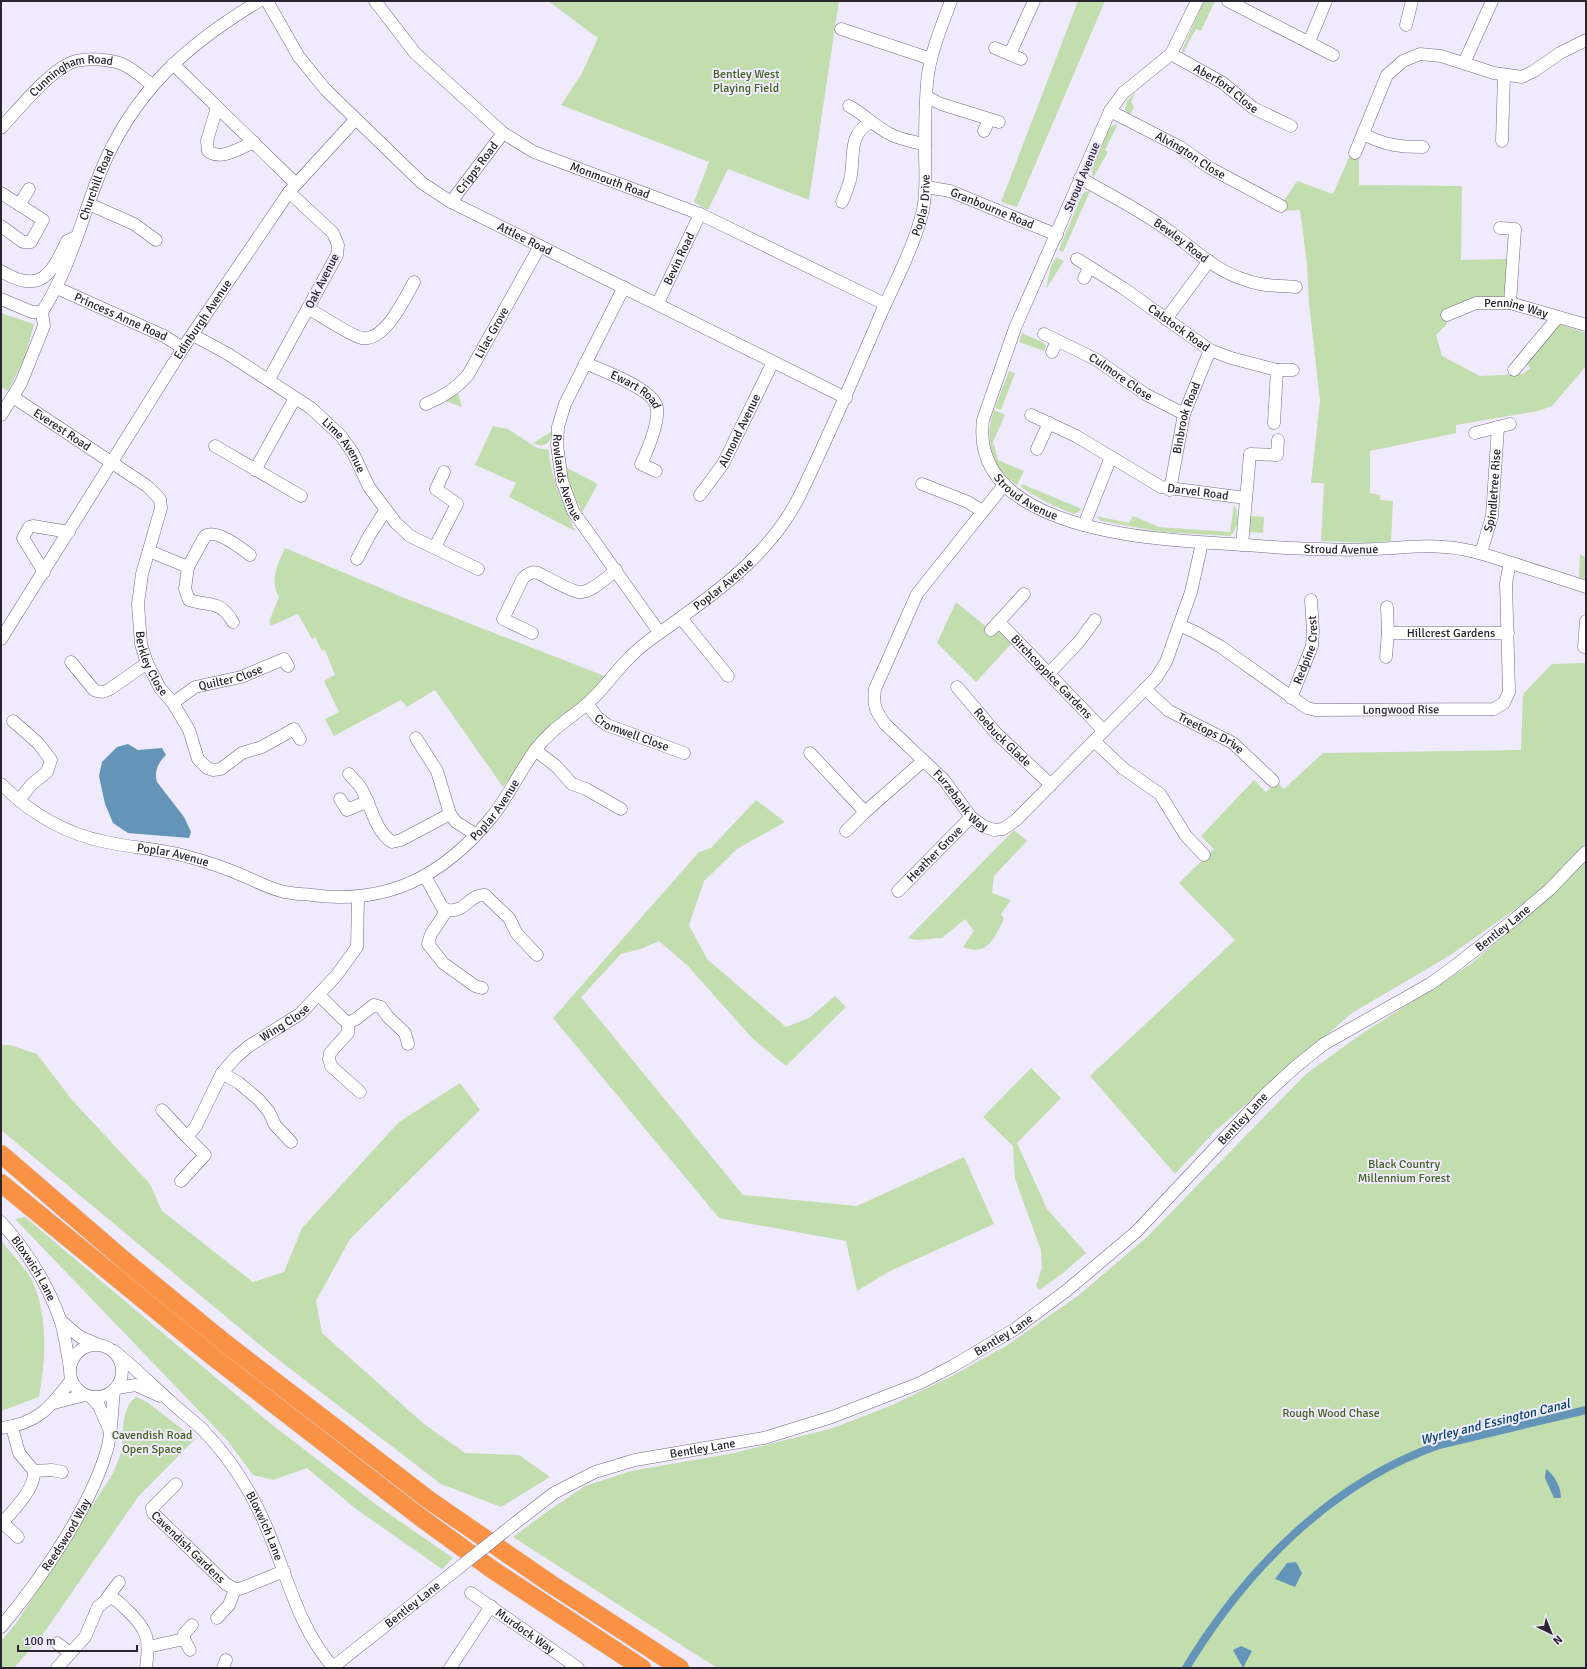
<svg xmlns="http://www.w3.org/2000/svg" width="1587" height="1669" viewBox="0 0 1587 1669" font-family="Signika,sans-serif">
<style>
.green{fill:#c2ddae}
.water{fill:#6495b8}
.lines{fill:none;stroke-linecap:round;stroke-linejoin:round}
.canal{stroke:#6495b8;stroke-width:8}
.minor-casing{stroke:#736a84;stroke-width:13}
.highway-casing{stroke:#d4d3d6;stroke-width:19}
.minor{stroke:#fff;stroke-width:12}
.highway{stroke:#f99244;stroke-width:18}
.minor-bridge-casing{stroke:#736a84;stroke-width:13;stroke-linecap:butt}
.minor-bridge{stroke:#fff;stroke-width:12}
.labels{text-anchor:middle;stroke-width:4;stroke-linejoin:round;paint-order:stroke}
.park-label{font-size:12px;fill:#40631f;stroke:#f0eafd}
.street-label{font-size:12px;fill:#292530;stroke:#f0eafd}
.water-label{font-size:13px;font-style:italic;fill:#004163;stroke:#f0eafd}
</style>
<rect width="100%" height="100%" fill="#f0eafd"/>
<path class="green" d="M548,1H839L809,200L728,169L708,210L694,202L709,162L561,105L581,75L598,38Z
M1078,1H1105L1017,207L1001,202Z
M1204,1H1215L1201,31L1196,29L1183,53L1182,50Z
M1136,92L1131,102L1134,107L1129,116L1125,108L1127,101Z
M1118,124L1105,150L1108,152L1093,178C1089,167 1104,139 1109,127Z
M1351,153L1359,158V185L1462,186L1461,260L1507,259L1505,297L1471,301L1441,313L1447,324L1436,335L1442,356L1480,376L1523,374L1530,368L1526,362L1556,323L1586,333V366L1552,406L1538,411L1456,425V433L1370,451V493L1380,495V500L1393,501L1391,541L1367,543L1321,541L1324,483H1311L1320,401L1309,303L1307,264L1300,210L1281,211L1283,202L1297,181L1333,194Z
M1090,191L1063,252L1059,250L1080,199L1084,192Z
M1056,257L1064,261L1046,289L1051,266Z
M1,313L34,324L25,357L8,391L1,387Z
M1022,333L1044,343L1046,346L1044,351L1019,342Z
M1009,371L1015,373L1001,410L995,408Z
M458,393L462,407L445,401Z
M994,410L1005,415L993,442L998,460L1024,471L1017,485C991,469 984,438 994,410Z
M493,426L508,429L537,448L549,450C550,478 564,505 575,531L509,497L516,483L475,465Z
M552,431C550,443 546,449 533,443Z
M567,468L596,483L597,485L582,513L571,488L567,473L563,469Z
M1022,484L1082,509L1074,514C1055,507 1037,498 1021,487Z
M1234,505C1240,514 1238,530 1230,536L1162,532L1101,521L1096,516L1129,523L1133,516L1159,527L1230,532Z
M1251,516L1264,517L1263,533L1249,532Z
M285,548L402,597L607,677L599,686L528,753L503,787L435,690L407,707L401,700L334,736L325,719L339,712L324,681L335,675L325,650L322,651L315,637L312,639L298,614L270,626V619L279,597C269,581 278,563 285,548Z
M1580,554L1586,558V580L1579,577Z
M956,602L996,635L1000,630L1012,643L976,682L937,643Z
M1586,663V843L1541,891L1449,956L1352,1013L1215,1131L1175,1174L1090,1076L1235,940L1179,883L1214,849L1201,836L1254,780L1266,792L1277,782L1284,789L1323,753L1521,750L1523,694L1552,664Z
M756,800L785,822L737,849L704,881L689,925L707,959L786,1027L809,1018L835,996L846,1007L786,1066L753,1039L687,965L659,941L641,949L621,954L581,997L743,1195L857,1206L964,1157L994,1224L888,1272L857,1291L846,1241L719,1218L553,1018L699,852L711,848Z
M1014,830L1027,841L994,876L992,893L1011,900L1001,914L1004,919C994,938 988,957 963,947L974,931L965,919L942,938C930,938 919,942 908,938Z
M1585,860L1586,1668H717L513,1537L548,1511L585,1486L631,1471L734,1453L833,1428L890,1406L950,1377L1006,1346L1079,1295L1147,1237L1306,1074L1360,1035L1471,964L1556,891Z
M1,1045H10L37,1054L72,1100L150,1184L162,1211L253,1282L284,1272L302,1228L399,1122L460,1083L480,1110L350,1239L316,1301L322,1333L424,1424L465,1453L519,1455L550,1477L501,1507L441,1484L271,1354L1,1130Z
M1031,1068L1061,1098L1017,1143L1047,1209L1086,1253L1062,1274L1039,1290L1036,1286L1042,1268L1041,1250L1015,1179L1013,1146L983,1117Z
M25,1217L271,1424L382,1509L453,1558L442,1569L356,1509L307,1468L273,1480L253,1475L227,1440L15,1219Z
M1,1240C9,1251 28,1271 33,1282C48,1318 46,1359 39,1397L1,1411Z
M136,1397L147,1402L195,1439L138,1497L41,1637L14,1668H1V1641L17,1622L112,1475C115,1468 119,1460 121,1452C125,1433 119,1410 136,1397Z"/>
<path class="water" d="M128,744L138,750L162,748L166,755C158,763 154,771 157,782L184,817L191,832L189,838L128,833L113,823L105,804L99,776L102,762L117,747Z
M1546,1469C1555,1476 1561,1487 1561,1498H1554L1545,1478Z
M1296,1562L1302,1573L1295,1587L1275,1579L1287,1563Z
M1241,1646L1252,1651L1243,1668L1233,1650Z"/>
<g class="lines">
<path class="canal" d="M1186,1668C1245,1571 1330,1483 1439,1445L1586,1410"/>
<g class="minor-casing">
<g id="minor">
<path id="s1" d="M267,1L299,57L326,90L422,183L451,202L846,398"/>
<path id="s2" d="M375,1L415,53L503,133L534,152L700,214L885,304"/>
<path id="s3" d="M1197,1L1171,54L1123,93L1110,111L1015,328L983,420C969,531 1156,540 1231,544C1260,546 1289,549 1319,549C1343,550 1368,550 1393,548C1410,547 1427,545 1444,547C1468,548 1492,557 1515,564C1539,572 1563,579 1586,587"/>
<path d="M1228,1L1333,55"/>
<path d="M1406,25L1412,1"/>
<path d="M841,29L931,59"/>
<path d="M1309,42L1326,1"/>
<path d="M995,48L1021,59"/>
<path d="M1010,54L1034,1"/>
<path id="s4" d="M1171,54L1223,83L1253,108L1291,126"/>
<path d="M1464,63L1492,1"/>
<path d="M173,64L296,184"/>
<path d="M927,97L941,104L999,122"/>
<path d="M849,106C864,114 874,126 890,134C901,140 913,141 925,145"/>
<path d="M217,107L207,141L208,151C221,161 240,148 254,142"/>
<path id="s5" d="M1110,111L1180,147L1210,168L1281,206"/>
<path id="s6" d="M1,128C18,110 52,67 76,61C89,58 109,59 122,64C132,68 143,78 152,85"/>
<path d="M984,131L989,120"/>
<path d="M1363,134C1385,145 1398,147 1423,147"/>
<path d="M1502,141L1504,76"/>
<path d="M1355,153L1387,75L1403,61L1420,54L1441,56L1494,73L1522,77L1534,71L1560,53L1586,40"/>
<path id="s7" d="M1080,178C1110,195 1142,211 1169,231C1192,247 1213,269 1240,278C1262,287 1274,285 1296,287"/>
<path id="s8" d="M926,187L950,191L1057,235"/>
<path d="M1,193L43,220L31,242H23L1,226"/>
<path id="s9" d="M451,202L503,133"/>
<path d="M842,202C845,194 850,184 851,175C854,156 849,133 870,123"/>
<path d="M89,204L134,224L156,240"/>
<path d="M19,205L29,189"/>
<path d="M1500,228L1515,229L1510,303"/>
<path id="s10" d="M1077,259L1123,288L1210,350L1231,358L1277,370H1293"/>
<path d="M1,271C40,295 51,275 67,241L76,237"/>
<path d="M1084,278L1090,267"/>
<path id="s11" d="M624,287L565,404L558,427L557,445L562,481L573,511L659,632"/>
<path id="s12" d="M57,288L164,336L183,348"/>
<path d="M1,299L32,312H42"/>
<path id="s13" d="M658,303L700,214"/>
<path d="M308,308C320,315 351,336 362,338C385,342 405,298 414,282"/>
<path id="s14" d="M1447,315L1476,303H1510L1586,325"/>
<path d="M1166,319L1209,261"/>
<path id="s15" d="M1044,334L1097,360L1145,394L1184,414"/>
<path id="s16" d="M193,335L228,354L311,408L341,436L353,453L369,487L396,523L410,536L478,569"/>
<path d="M1052,352L1057,341"/>
<path id="s17" d="M585,363C601,370 655,389 657,408C659,424 648,449 641,464L656,471"/>
<path d="M1514,370L1558,317"/>
<path d="M269,379L337,255L338,245L333,233L289,192"/>
<path id="s18" d="M13,397L147,486L160,499L161,508L142,574L138,604L141,644L147,663L160,688L173,703L189,730L198,759L207,768L213,770L221,769L242,753L262,747L294,729L300,739"/>
<path id="s19" d="M426,404C443,397 456,389 468,375L540,246"/>
<path id="s20" d="M1,415L21,383L44,326L42,312C70,268 81,221 100,173C133,92 186,45 259,1"/>
<path id="s21" d="M1031,415L1076,436L1161,487L1246,498"/>
<path d="M1274,423L1277,370"/>
<path d="M1475,433L1510,424"/>
<path d="M215,446L301,496"/>
<path d="M1037,449L1049,423"/>
<path d="M255,470L295,398"/>
<path d="M922,484L968,502L982,511"/>
<path id="s22" d="M1004,485L917,594L875,689C873,706 875,710 885,724L944,780L971,817L983,826L994,830L1003,829L1016,820L1156,678L1166,662L1191,592L1202,543"/>
<path id="s23" d="M1170,490L1184,414L1210,350"/>
<path id="s24" d="M700,495L723,464L773,362"/>
<path d="M1084,525L1111,457"/>
<path d="M1242,545L1250,454L1277,455L1278,440"/>
<path d="M435,547L457,504L436,489L444,472"/>
<path d="M149,551L188,567L185,589L189,600C211,607 219,599 233,622"/>
<path id="s25" d="M1481,553L1492,516L1498,427"/>
<path d="M357,559L369,536L385,511"/>
<path d="M188,567L205,536C216,528 241,548 250,555"/>
<path d="M44,572L23,538L29,527L33,526L69,532"/>
<path id="s26" d="M1387,607L1388,633H1508"/>
<path d="M681,618L728,676"/>
<path id="s27" d="M999,622L1104,731"/>
<path id="s28" d="M1179,625L1195,632L1221,647L1307,708L1315,710L1494,709L1504,703L1509,692L1506,583L1510,563"/>
<path d="M991,630L1024,594"/>
<path d="M532,633L503,619L523,578C528,574 532,571 538,573C548,578 569,590 578,592C590,594 607,577 616,570"/>
<path id="s29" d="M1,639L183,348L289,192L355,120"/>
<path d="M1584,647L1586,621"/>
<path d="M1386,657L1388,632"/>
<path d="M71,662L94,690C101,693 104,692 110,689L147,663"/>
<path d="M1049,673L1078,643L1095,620"/>
<path id="s30" d="M957,687L996,733L1051,785"/>
<path id="s31" d="M1145,689L1169,711L1233,743L1273,781"/>
<path id="s32" d="M1291,698L1312,646L1313,631L1311,600"/>
<path id="s33" d="M173,703L195,687L241,677L284,659L288,666"/>
<path id="s34" d="M587,704L598,718L607,725L684,753"/>
<path d="M13,721L38,743L51,760L47,772L32,784L19,800"/>
<path d="M1094,741L1124,769L1160,794L1186,836L1204,855"/>
<path d="M535,750L556,766L572,784L586,789L621,809"/>
<path d="M810,753L865,812L923,761"/>
<path d="M349,774C353,779 358,783 361,788C371,805 375,831 392,842L401,840L450,814L437,771L416,738"/>
<path id="s35" d="M1,784C30,813 66,834 106,842C133,848 162,849 189,857C208,862 228,869 246,877C258,882 269,888 281,891C291,894 302,894 312,895C388,905 443,876 491,818C509,796 520,770 537,748C551,729 571,718 588,703C604,689 615,672 629,658C645,641 665,630 683,616C728,584 774,547 799,497C828,438 854,377 880,316C895,282 914,247 923,210C927,190 925,170 925,150C925,125 925,98 928,74C932,49 942,25 951,1"/>
<path d="M340,799L347,810L368,801"/>
<path d="M450,814L456,822L475,834"/>
<path d="M846,831L865,812"/>
<path d="M425,876L442,907L447,910"/>
<path id="s36" d="M898,891L971,817"/>
<path d="M482,988L475,986L443,963L428,944L431,934L447,910C466,913 469,894 485,895L509,918L517,934L537,955"/>
<path d="M319,995L342,1018L348,1023"/>
<path d="M222,1073L239,1083L259,1100L269,1112L275,1125L291,1142"/>
<path d="M360,1092L331,1066L329,1059L330,1053L348,1033V1023L356,1019L374,1005L381,1007L388,1017L405,1033L408,1044"/>
<path d="M162,1110L187,1137"/>
<path id="s37" d="M181,1181L205,1155L187,1137L196,1126L222,1073L236,1057L249,1046L300,1014L336,976L357,947L358,898"/>
<path id="s38" d="M1,1222C26,1250 47,1283 60,1319C65,1334 67,1352 70,1368"/>
<path d="M60,1320L80,1337L97,1344"/>
<circle cx="96" cy="1371" r="26"/>
<path id="s39" d="M114,1351C134,1367 152,1385 171,1402C181,1412 193,1420 203,1430C227,1455 246,1483 261,1515C285,1565 296,1627 334,1668"/>
<path d="M117,1388L136,1385L160,1396"/>
<path d="M91,1397L99,1406L109,1429"/>
<path d="M54,1403L85,1395"/>
<path d="M12,1427L19,1453L34,1471L52,1470L62,1472"/>
<path d="M1,1428C37,1424 51,1407 71,1380"/>
<path id="s40" d="M176,1484L152,1508L153,1513L226,1584L235,1589H240L284,1571"/>
<path d="M3,1523L18,1537"/>
<path d="M1,1524C12,1512 36,1488 34,1471"/>
<path id="s41" d="M514,1524L554,1493L595,1472L635,1460L764,1438L832,1417L920,1383L953,1366L1015,1329L1066,1291L1136,1232L1265,1095L1294,1068L1324,1044L1430,984L1451,969L1516,918L1549,890L1586,852"/>
<path id="s42" d="M471,1593L578,1668"/>
<path d="M107,1598L119,1582"/>
<path d="M217,1618L229,1605L235,1589"/>
<path id="s43" d="M1,1627C41,1579 92,1506 108,1446C112,1428 112,1409 114,1391"/>
<path d="M184,1639V1634L192,1625"/>
<path d="M57,1643L70,1653"/>
<path d="M148,1647L184,1639L190,1650"/>
<path id="s44" d="M333,1667L451,1574"/>
<path d="M57,1668L85,1637L98,1607L109,1598C117,1598 121,1605 127,1610C148,1630 150,1639 146,1668"/>
<path d="M223,1668L226,1660"/>
<path d="M450,1668L491,1606"/>
</g>
</g>
<g class="highway-casing">
<path id="highway" d="M1,1154L125,1261L225,1343L429,1500L551,1584L680,1668
M1,1183L212,1356L420,1517L493,1570L642,1668"/>
</g>
<use href="#minor" class="minor"/>
<use href="#highway" class="highway"/>
<g class="minor-bridge-casing">
<path id="minor-bridge" d="M451,1574L514,1524"/>
</g>
<use href="#minor-bridge" class="minor-bridge"/>
</g>
<g class="labels">
<g class="park-label">
<text x="746" y="78">Bentley West<tspan x="746" dy="14">Playing Field</tspan></text>
<text x="1404" y="1168">Black Country<tspan x="1404" dy="14">Millennium Forest</tspan></text>
<text x="1331" y="1417">Rough Wood Chase</text>
<text x="152" y="1439">Cavendish Road<tspan x="152" dy="14">Open Space</tspan></text>
</g>
<g class="street-label">
<text dy="4" stroke="none"><textPath href="#s6" startOffset="92">Cunningham Road</textPath></text>
<text dy="4" stroke="none"><textPath href="#s4" startOffset="65">Aberford Close</textPath></text>
<text dy="4" stroke="none"><textPath href="#s5" startOffset="92">Alvington Close</textPath></text>
<text dy="4" stroke="none"><textPath href="#s9" startOffset="43">Cripps Road</textPath></text>
<text transform="translate(1082 177) rotate(-67)" y="4">Stroud Avenue</text>
<text dy="4" stroke="none"><textPath href="#s2" startOffset="302">Monmouth Road</textPath></text>
<text dy="4" stroke="none"><textPath href="#s20" startOffset="252">Churchill Road</textPath></text>
<text dy="4" stroke="none"><textPath href="#s35" startOffset="1307">Poplar Drive</textPath></text>
<text dy="4" stroke="none"><textPath href="#s8" startOffset="70">Granbourne Road</textPath></text>
<text dy="4" stroke="none"><textPath href="#s1" startOffset="358">Attlee Road</textPath></text>
<text dy="4" stroke="none"><textPath href="#s7" startOffset="119">Bewley Road</textPath></text>
<text dy="4" stroke="none"><textPath href="#s13" startOffset="49">Bevin Road</textPath></text>
<text transform="translate(322 281) rotate(-63)" y="4">Oak Avenue</text>
<text dy="4" stroke="none"><textPath href="#s14" startOffset="72">Pennine Way</textPath></text>
<text dy="4" stroke="none"><textPath href="#s12" startOffset="70">Princess Anne Road</textPath></text>
<text dy="4" stroke="none"><textPath href="#s29" startOffset="378">Edinburgh Avenue</textPath></text>
<text dy="4" stroke="none"><textPath href="#s10" startOffset="123">Calstock Road</textPath></text>
<text dy="4" stroke="none"><textPath href="#s19" startOffset="100">Lilac Grove</textPath></text>
<text dy="4" stroke="none"><textPath href="#s15" startOffset="88">Culmore Close</textPath></text>
<text dy="4" stroke="none"><textPath href="#s17" startOffset="58">Ewart Road</textPath></text>
<text dy="4" stroke="none"><textPath href="#s23" startOffset="74">Binbrook Road</textPath></text>
<text dy="4" stroke="none"><textPath href="#s18" startOffset="59">Everest Road</textPath></text>
<text dy="4" stroke="none"><textPath href="#s24" startOffset="76">Almond Avenue</textPath></text>
<text dy="4" stroke="none"><textPath href="#s16" startOffset="189">Lime Avenue</textPath></text>
<text dy="4" stroke="none"><textPath href="#s11" startOffset="207">Rowlands Avenue</textPath></text>
<text dy="4" stroke="none"><textPath href="#s25" startOffset="64">Spindletree Rise</textPath></text>
<text dy="4" stroke="none"><textPath href="#s21" startOffset="186">Darvel Road</textPath></text>
<text dy="4" stroke="none"><textPath href="#s3" startOffset="573">Stroud Avenue</textPath></text>
<text dy="4" stroke="none"><textPath href="#s3" startOffset="897">Stroud Avenue</textPath></text>
<text dy="4" stroke="none"><textPath href="#s35" startOffset="873">Poplar Avenue</textPath></text>
<text dy="4" stroke="none"><textPath href="#s26" startOffset="89">Hillcrest Gardens</textPath></text>
<text dy="4" stroke="none"><textPath href="#s32" startOffset="51">Redpine Crest</textPath></text>
<text dy="4" stroke="none"><textPath href="#s18" startOffset="349">Berkley Close</textPath></text>
<text dy="4" stroke="none"><textPath href="#s27" startOffset="76">Birchcoppice Gardens</textPath></text>
<text dy="4" stroke="none"><textPath href="#s33" startOffset="64">Quilter Close</textPath></text>
<text dy="4" stroke="none"><textPath href="#s28" startOffset="247">Longwood Rise</textPath></text>
<text dy="4" stroke="none"><textPath href="#s34" startOffset="55">Cromwell Close</textPath></text>
<text dy="4" stroke="none"><textPath href="#s31" startOffset="80">Treetops Drive</textPath></text>
<text dy="4" stroke="none"><textPath href="#s30" startOffset="68">Roebuck Glade</textPath></text>
<text dy="4" stroke="none"><textPath href="#s22" startOffset="389">Furzebank Way</textPath></text>
<text dy="4" stroke="none"><textPath href="#s35" startOffset="549">Poplar Avenue</textPath></text>
<text dy="4" stroke="none"><textPath href="#s36" startOffset="52">Heather Grove</textPath></text>
<text dy="4" stroke="none"><textPath href="#s35" startOffset="190">Poplar Avenue</textPath></text>
<text dy="4" stroke="none"><textPath href="#s41" startOffset="1179">Bentley Lane</textPath></text>
<text dy="4" stroke="none"><textPath href="#s37" startOffset="215">Wing Close</textPath></text>
<text dy="4" stroke="none"><textPath href="#s41" startOffset="855">Bentley Lane</textPath></text>
<text dy="4" stroke="none"><textPath href="#s38" startOffset="57">Bloxwich Lane</textPath></text>
<text dy="4" stroke="none"><textPath href="#s41" startOffset="531">Bentley Lane</textPath></text>
<text dy="4" stroke="none"><textPath href="#s41" startOffset="207">Bentley Lane</textPath></text>
<text dy="4" stroke="none"><textPath href="#s39" startOffset="234">Bloxwich Lane</textPath></text>
<text dy="4" stroke="none"><textPath href="#s43" startOffset="113">Reedswood Way</textPath></text>
<text dy="4" stroke="none"><textPath href="#s40" startOffset="88">Cavendish Gardens</textPath></text>
<text dy="4" stroke="none"><textPath href="#s44" startOffset="101">Bentley Lane</textPath></text>
<text dy="4" stroke="none"><textPath href="#s42" startOffset="66">Murdock Way</textPath></text>
</g>
<g class="water-label">
<text transform="translate(1495 1421) rotate(-14)" y="5">Wyrley and Essington Canal</text>
</g>
</g>
<rect width="1587" height="1669" fill="none" stroke="#292530" stroke-width="4"/>
<g transform="translate(1551 1633) rotate(137)" stroke="#f0eafd" stroke-width="3" paint-order="stroke">
<path d="M0-3L7 15L0 10L-7 15Z" fill="#292530"/>
<text y="-6" font-size="11" font-weight="bold" text-anchor="middle" fill="#292530">N</text>
</g>
<path d="M18 1645v6h119v-6" fill="none" stroke="#292530" stroke-width="2"/>
<text x="24" y="1645" font-size="12" fill="#292530" stroke="#f0eafd" stroke-width="3" paint-order="stroke">100 m</text>
</svg>
